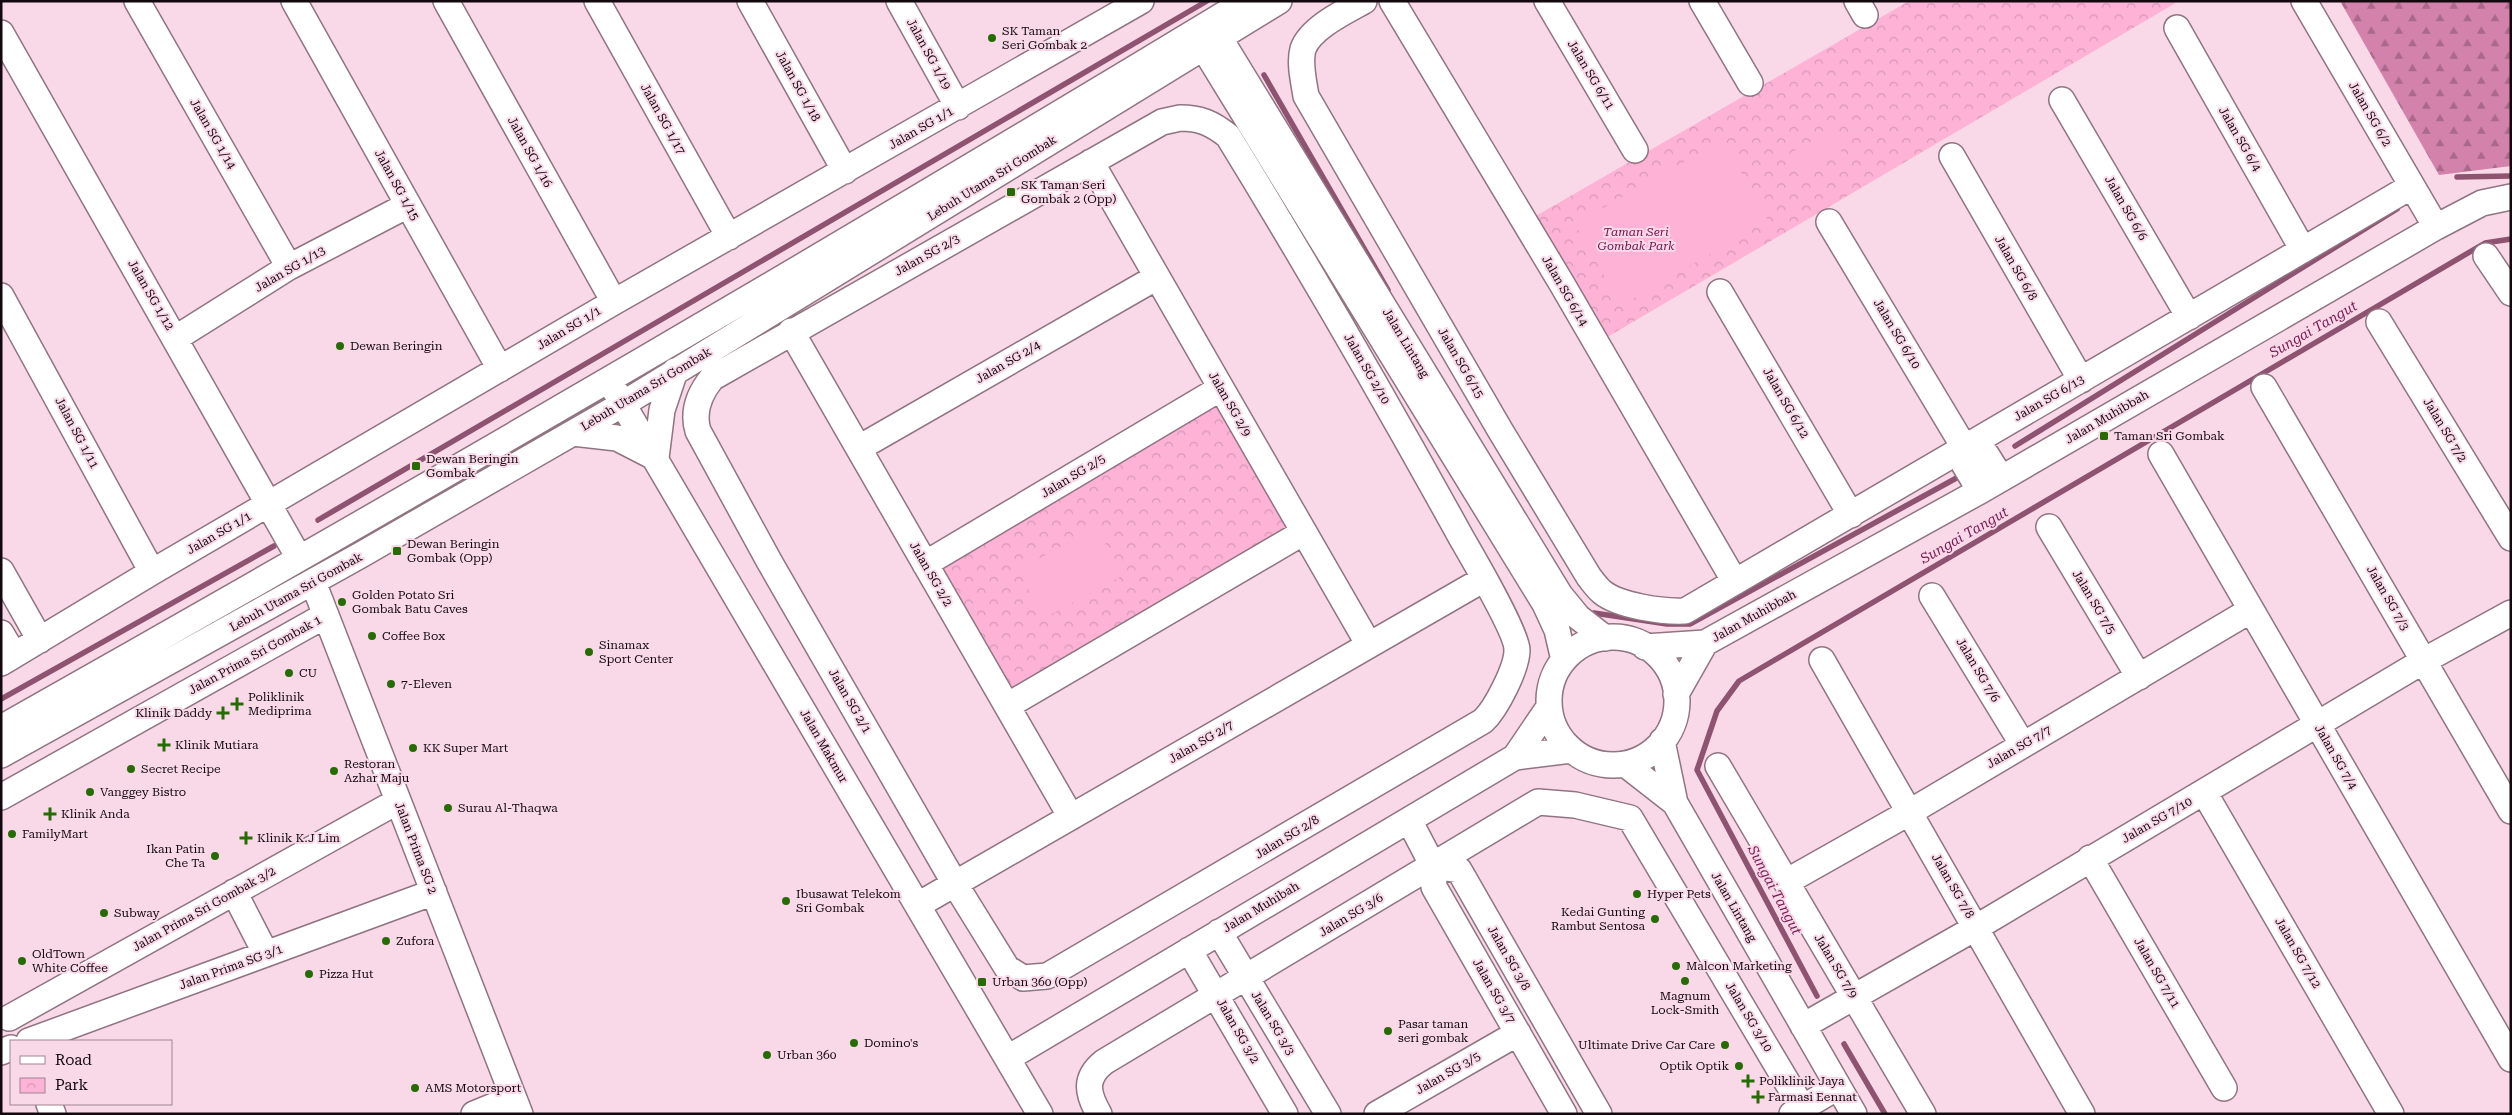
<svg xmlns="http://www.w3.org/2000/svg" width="2512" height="1115" viewBox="0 0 2512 1115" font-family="'Roboto Serif',serif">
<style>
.forest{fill:url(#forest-firs)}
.park{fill:url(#park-crowns)}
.pitch{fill:#fdb2d6}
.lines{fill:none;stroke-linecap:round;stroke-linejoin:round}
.stream{stroke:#8d5370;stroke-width:5.5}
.minor-casing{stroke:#907481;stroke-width:28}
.minor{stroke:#fff;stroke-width:25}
.poi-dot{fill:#266b03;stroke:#f9d9e8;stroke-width:2}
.labels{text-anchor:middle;stroke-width:4;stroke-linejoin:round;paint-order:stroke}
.poi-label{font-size:12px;fill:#12080d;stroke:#f9d9e8;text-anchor:start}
.street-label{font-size:12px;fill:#12080d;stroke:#f9d9e8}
.park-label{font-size:12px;font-style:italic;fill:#70104c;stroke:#f9d9e8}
.water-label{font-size:14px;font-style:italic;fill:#781952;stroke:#f9d9e8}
</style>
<defs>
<pattern id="forest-firs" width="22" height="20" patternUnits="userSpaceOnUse" patternTransform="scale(1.25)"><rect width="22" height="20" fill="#d382ab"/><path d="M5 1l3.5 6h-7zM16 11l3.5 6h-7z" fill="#aa688a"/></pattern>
<pattern id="park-crowns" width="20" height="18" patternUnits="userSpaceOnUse" patternTransform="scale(1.25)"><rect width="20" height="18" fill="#fdb2d6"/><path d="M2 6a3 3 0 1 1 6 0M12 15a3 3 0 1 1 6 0" fill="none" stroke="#d898b6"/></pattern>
</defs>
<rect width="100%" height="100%" fill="#f9d9e8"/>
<path class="forest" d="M2340,1H2511V166L2439,175Z"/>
<path class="park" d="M1909,1H2179L1604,339L1534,217Z
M1221,388L1304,532L1007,706L925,564Z"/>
<path class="pitch" d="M1830,131L1842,153L1800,176L1789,154Z
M1723,140L1768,220L1621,306L1575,224Z
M1097,527L1122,576L1044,618L1018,570Z"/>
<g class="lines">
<path class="stream" d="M1264,75L1388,290
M2457,177L2511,176
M2015,446L2397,209
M318,520L1207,1
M1594,613L1667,624H1690L1962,475
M1,699L274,546
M1817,996L1697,770L1717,711L1739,681L2485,243L2511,239
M1844,1044L1885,1114"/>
<g class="minor-casing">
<path id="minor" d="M137,1L289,267
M294,1L500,369
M446,1L614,302
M597,1L729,237
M750,1L845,171
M899,1L958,107
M1364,1C1346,11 1310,28 1303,49C1299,63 1304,83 1306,96L1500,430L1589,577C1593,582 1597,588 1602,592C1619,606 1663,612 1685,611L2412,186
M1392,1L1562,284L1735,582
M1547,1L1635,150
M1702,1L1750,83
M1857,1L1865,15
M2304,1L2436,227
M2177,28L2303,250
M1,33L299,558
M1219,37L1560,595L1578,617L1605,638
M1203,47L1545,604L1557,630L1564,660
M2062,100L2189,317
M1180,118C1200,118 1212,123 1228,136C1309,268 1387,403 1462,539C1473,558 1517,633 1517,650C1517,668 1496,709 1483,721L1047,976L1023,978L1007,968L955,884L769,561L698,431C692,411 699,394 712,378L1162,122Z
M1952,156L2081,380
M1091,162L1369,645
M1829,222L1964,447V464L1980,491
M2486,256L2511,293
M1720,292L1851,515
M1,296L152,572
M2379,322L2511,538
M791,331L1071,817
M176,338L289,267L408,205
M2264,387L2511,811
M614,389L1040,1114
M573,433L617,438L654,457
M1964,447L1986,454L2001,478
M859,448L1157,277
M2161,454L2511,1059
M656,458L662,410L675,371
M2049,527L2139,677
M925,564L1221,388
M1,571L40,640
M313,582L520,1114
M1932,596L2023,745
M1,633L14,655
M1549 701a64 64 0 1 1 128 0a64 64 0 1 1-128 0Z
M1645,647L1705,643L1980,491L2436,227L2482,203L2511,197
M1822,660L2082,1114
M1,663L152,572L614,302L1141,1
M1676,694L1705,643
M1007,706L1304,532
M1,728C420,492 835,250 1246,1
M1662,741L1675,803L1854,1114
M1,755L359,556L623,404L1279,1
M1515,757L1549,707
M1625,764L1675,803
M1718,766L1923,1114
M2204,792L2391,1114
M1,797L326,615
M1409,820L1433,866L1434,887L1564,1114
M2090,858L2224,1088
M1433,866L1459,870L1599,1114
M1786,882L1910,812L2251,610
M234,892L266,954
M918,905L1484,579
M1219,932L1328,1114
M1189,950L1285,1114
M9,1018L398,801
M1803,1026L1977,927L2425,660L2511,613
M29,1041L434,892
M1,1052L11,1048
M1008,1058L1515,757L1571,750
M49,1104L53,1114
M474,1114L513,1098
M1099,1114C1087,1093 1084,1078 1104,1062L1538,802L1575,805L1630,818L1806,1114
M1377,1114L1518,1033
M1792,1114L1838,1087"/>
</g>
<use href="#minor" class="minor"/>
</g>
<g class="poi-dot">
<circle cx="992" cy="38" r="5"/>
<rect x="1006" y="187" width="10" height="10" rx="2.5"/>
<circle cx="340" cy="346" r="5"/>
<rect x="2099" y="431" width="10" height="10" rx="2.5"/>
<rect x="411" y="461" width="10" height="10" rx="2.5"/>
<rect x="392" y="546" width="10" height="10" rx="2.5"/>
<circle cx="342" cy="602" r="5"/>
<circle cx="372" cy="636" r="5"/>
<circle cx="589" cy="652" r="5"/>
<circle cx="289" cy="673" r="5"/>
<circle cx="391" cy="684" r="5"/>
<path d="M234.5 696.5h5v5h5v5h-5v5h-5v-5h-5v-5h5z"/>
<path d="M220.5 705.5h5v5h5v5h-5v5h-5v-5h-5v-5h5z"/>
<path d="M161.5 737.5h5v5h5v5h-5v5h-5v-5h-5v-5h5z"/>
<circle cx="413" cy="748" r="5"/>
<circle cx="131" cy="769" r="5"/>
<circle cx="334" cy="771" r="5"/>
<circle cx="90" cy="792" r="5"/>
<circle cx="448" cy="808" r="5"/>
<path d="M47.5 806.5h5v5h5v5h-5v5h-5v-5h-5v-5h5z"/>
<circle cx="12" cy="834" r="5"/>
<path d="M243.5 830.5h5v5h5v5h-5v5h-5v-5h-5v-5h5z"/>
<circle cx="215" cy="856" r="5"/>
<circle cx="1637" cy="894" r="5"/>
<circle cx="786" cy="901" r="5"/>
<circle cx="104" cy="913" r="5"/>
<circle cx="1655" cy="919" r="5"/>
<circle cx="386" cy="941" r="5"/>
<circle cx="22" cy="961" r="5"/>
<circle cx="1676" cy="966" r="5"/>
<circle cx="309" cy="974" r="5"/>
<circle cx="1685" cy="981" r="5"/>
<rect x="977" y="977" width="10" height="10" rx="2.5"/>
<circle cx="1388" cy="1031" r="5"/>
<circle cx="854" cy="1043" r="5"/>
<circle cx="1725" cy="1045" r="5"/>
<circle cx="767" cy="1055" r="5"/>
<circle cx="1739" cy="1066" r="5"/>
<path d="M1745.5 1073.5h5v5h5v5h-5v5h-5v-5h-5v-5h5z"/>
<circle cx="415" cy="1088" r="5"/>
<path d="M1755.5 1089.5h5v5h5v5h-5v5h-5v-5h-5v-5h5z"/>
</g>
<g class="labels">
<g class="poi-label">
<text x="1002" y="35">SK Taman<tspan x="1002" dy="14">Seri Gombak 2</tspan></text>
<text x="1021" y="189">SK Taman Seri<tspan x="1021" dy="14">Gombak 2 (Opp)</tspan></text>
<text x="350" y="350">Dewan Beringin</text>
<text x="2114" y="440">Taman Sri Gombak</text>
<text x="426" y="463">Dewan Beringin<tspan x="426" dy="14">Gombak</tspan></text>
<text x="407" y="548">Dewan Beringin<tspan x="407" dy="14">Gombak (Opp)</tspan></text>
<text x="352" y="599">Golden Potato Sri<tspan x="352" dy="14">Gombak Batu Caves</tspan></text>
<text x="382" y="640">Coffee Box</text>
<text x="599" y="649">Sinamax<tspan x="599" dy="14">Sport Center</tspan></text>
<text x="299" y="677">CU</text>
<text x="401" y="688">7-Eleven</text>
<text x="248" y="701">Poliklinik<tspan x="248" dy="14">Mediprima</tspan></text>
<text x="212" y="717" text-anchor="end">Klinik Daddy</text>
<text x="175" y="749">Klinik Mutiara</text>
<text x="423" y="752">KK Super Mart</text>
<text x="344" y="768">Restoran<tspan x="344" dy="14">Azhar Maju</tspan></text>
<text x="141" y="773">Secret Recipe</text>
<text x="100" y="796">Vanggey Bistro</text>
<text x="458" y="812">Surau Al-Thaqwa</text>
<text x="61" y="818">Klinik Anda</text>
<text x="22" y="838">FamilyMart</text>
<text x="257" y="842">Klinik K.J Lim</text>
<text x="205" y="853" text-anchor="end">Ikan Patin<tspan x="205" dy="14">Che Ta</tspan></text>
<text x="796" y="898">Ibusawat Telekom<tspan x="796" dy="14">Sri Gombak</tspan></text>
<text x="1647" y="898">Hyper Pets</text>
<text x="1645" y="916" text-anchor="end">Kedai Gunting<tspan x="1645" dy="14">Rambut Sentosa</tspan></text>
<text x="114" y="917">Subway</text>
<text x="396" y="945">Zufora</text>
<text x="32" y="958">OldTown<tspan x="32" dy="14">White Coffee</tspan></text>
<text x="1686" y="970">Malcon Marketing</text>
<text x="319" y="978">Pizza Hut</text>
<text x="992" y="986">Urban 360 (Opp)</text>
<text x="1685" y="1000" text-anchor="middle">Magnum<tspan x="1685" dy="14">Lock-Smith</tspan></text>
<text x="1398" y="1028">Pasar taman<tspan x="1398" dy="14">seri gombak</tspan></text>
<text x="864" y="1047">Domino's</text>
<text x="1715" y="1049" text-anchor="end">Ultimate Drive Car Care</text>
<text x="777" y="1059">Urban 360</text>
<text x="1729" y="1070" text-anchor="end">Optik Optik</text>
<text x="1759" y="1085">Poliklinik Jaya</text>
<text x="425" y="1092">AMS Motorsport</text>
<text x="1768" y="1101">Farmasi Eennat</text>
</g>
<g class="street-label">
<text transform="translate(929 54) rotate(61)" y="4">Jalan SG 1/19</text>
<text transform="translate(1591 75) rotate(59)" y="4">Jalan SG 6/11</text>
<text transform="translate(798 86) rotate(61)" y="4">Jalan SG 1/18</text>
<text transform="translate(2370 114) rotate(60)" y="4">Jalan SG 6/2</text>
<text transform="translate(663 119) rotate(61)" y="4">Jalan SG 1/17</text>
<text transform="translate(921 128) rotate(-30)" y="4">Jalan SG 1/1</text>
<text transform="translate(213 134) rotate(60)" y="4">Jalan SG 1/14</text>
<text transform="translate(2240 139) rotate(60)" y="4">Jalan SG 6/4</text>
<text transform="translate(530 152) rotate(61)" y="4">Jalan SG 1/16</text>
<text transform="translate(992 178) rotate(-32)" y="4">Lebuh Utama Sri Gombak</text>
<text transform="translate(397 185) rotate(61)" y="4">Jalan SG 1/15</text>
<text transform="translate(2126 208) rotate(60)" y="4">Jalan SG 6/6</text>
<text transform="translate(927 255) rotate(-29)" y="4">Jalan SG 2/3</text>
<text transform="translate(2016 268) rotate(60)" y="4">Jalan SG 6/8</text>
<text transform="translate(290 269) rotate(-30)" y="4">Jalan SG 1/13</text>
<text transform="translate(1565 291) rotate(60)" y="4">Jalan SG 6/14</text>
<text transform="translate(151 295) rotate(60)" y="4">Jalan SG 1/12</text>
<text transform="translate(569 328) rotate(-31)" y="4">Jalan SG 1/1</text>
<text transform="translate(1897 334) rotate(59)" y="4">Jalan SG 6/10</text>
<text transform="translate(1406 343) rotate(59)" y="4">Jalan Lintang</text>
<text transform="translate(1008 362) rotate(-30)" y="4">Jalan SG 2/4</text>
<text transform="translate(1461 363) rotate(60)" y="4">Jalan SG 6/15</text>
<text transform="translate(1367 369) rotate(60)" y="4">Jalan SG 2/10</text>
<text transform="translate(646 389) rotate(-31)" y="4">Lebuh Utama Sri Gombak</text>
<text transform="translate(2049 398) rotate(-30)" y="4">Jalan SG 6/13</text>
<text transform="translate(1786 403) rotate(60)" y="4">Jalan SG 6/12</text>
<text transform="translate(1230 404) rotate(60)" y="4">Jalan SG 2/9</text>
<text transform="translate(2107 417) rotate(-30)" y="4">Jalan Muhibbah</text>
<text transform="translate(2445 430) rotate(59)" y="4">Jalan SG 7/2</text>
<text transform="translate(77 433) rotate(62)" y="4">Jalan SG 1/11</text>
<text transform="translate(1073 476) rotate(-31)" y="4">Jalan SG 2/5</text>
<text transform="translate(219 533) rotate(-30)" y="4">Jalan SG 1/1</text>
<text transform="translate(931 574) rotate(60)" y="4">Jalan SG 2/2</text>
<text transform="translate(296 592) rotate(-29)" y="4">Lebuh Utama Sri Gombak</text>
<text transform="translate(2388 598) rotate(60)" y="4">Jalan SG 7/3</text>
<text transform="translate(2094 602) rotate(59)" y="4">Jalan SG 7/5</text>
<text transform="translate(1754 616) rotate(-29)" y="4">Jalan Muhibbah</text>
<text transform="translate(255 655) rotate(-29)" y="4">Jalan Prima Sri Gombak 1</text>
<text transform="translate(1978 670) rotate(59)" y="4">Jalan SG 7/6</text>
<text transform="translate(850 701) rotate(60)" y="4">Jalan SG 2/1</text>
<text transform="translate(1201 742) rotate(-30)" y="4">Jalan SG 2/7</text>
<text transform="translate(824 746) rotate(60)" y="4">Jalan Makmur</text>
<text transform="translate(2019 747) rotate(-30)" y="4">Jalan SG 7/7</text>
<text transform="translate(2336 757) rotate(60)" y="4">Jalan SG 7/4</text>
<text transform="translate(2157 820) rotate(-30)" y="4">Jalan SG 7/10</text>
<text transform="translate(1287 837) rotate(-31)" y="4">Jalan SG 2/8</text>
<text transform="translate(416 848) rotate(69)" y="4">Jalan Prima SG 2</text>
<text transform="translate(1953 886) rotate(60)" y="4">Jalan SG 7/8</text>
<text transform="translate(1261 907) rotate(-31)" y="4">Jalan Muhibah</text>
<text transform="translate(1734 907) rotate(60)" y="4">Jalan Lintang</text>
<text transform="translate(204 909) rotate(-29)" y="4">Jalan Prima Sri Gombak 3/2</text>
<text transform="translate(1351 915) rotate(-31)" y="4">Jalan SG 3/6</text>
<text transform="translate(2298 953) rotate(60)" y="4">Jalan SG 7/12</text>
<text transform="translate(1509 958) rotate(60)" y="4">Jalan SG 3/8</text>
<text transform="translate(1836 966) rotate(59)" y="4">Jalan SG 7/9</text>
<text transform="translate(231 967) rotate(-20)" y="4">Jalan Prima SG 3/1</text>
<text transform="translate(2157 973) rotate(60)" y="4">Jalan SG 7/11</text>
<text transform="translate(1494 991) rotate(60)" y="4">Jalan SG 3/7</text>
<text transform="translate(1749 1017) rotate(59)" y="4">Jalan SG 3/10</text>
<text transform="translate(1273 1023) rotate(59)" y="4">Jalan SG 3/3</text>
<text transform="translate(1238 1031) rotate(60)" y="4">Jalan SG 3/2</text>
<text transform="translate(1448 1073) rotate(-30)" y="4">Jalan SG 3/5</text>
</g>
<g class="park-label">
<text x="1636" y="236">Taman Seri<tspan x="1636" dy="14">Gombak Park</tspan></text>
</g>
<g class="water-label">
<text transform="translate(2313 329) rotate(-30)" y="5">Sungai Tangut</text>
<text transform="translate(1964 535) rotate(-30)" y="5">Sungai Tangut</text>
<text transform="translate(1775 890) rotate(62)" y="5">Sungai Tangut</text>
</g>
</g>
<rect width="2512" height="1115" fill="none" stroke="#12080d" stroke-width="5"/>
<rect x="10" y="1040" width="162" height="65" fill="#f9d9e8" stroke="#9d8590"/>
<rect x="20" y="1056" width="25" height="8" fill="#ffffff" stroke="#9d8590"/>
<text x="55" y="1065" font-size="15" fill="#12080d">Road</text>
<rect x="20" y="1078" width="25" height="15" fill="url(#park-crowns)" stroke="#9d8590"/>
<text x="55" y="1090" font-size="15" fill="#12080d">Park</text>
</svg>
